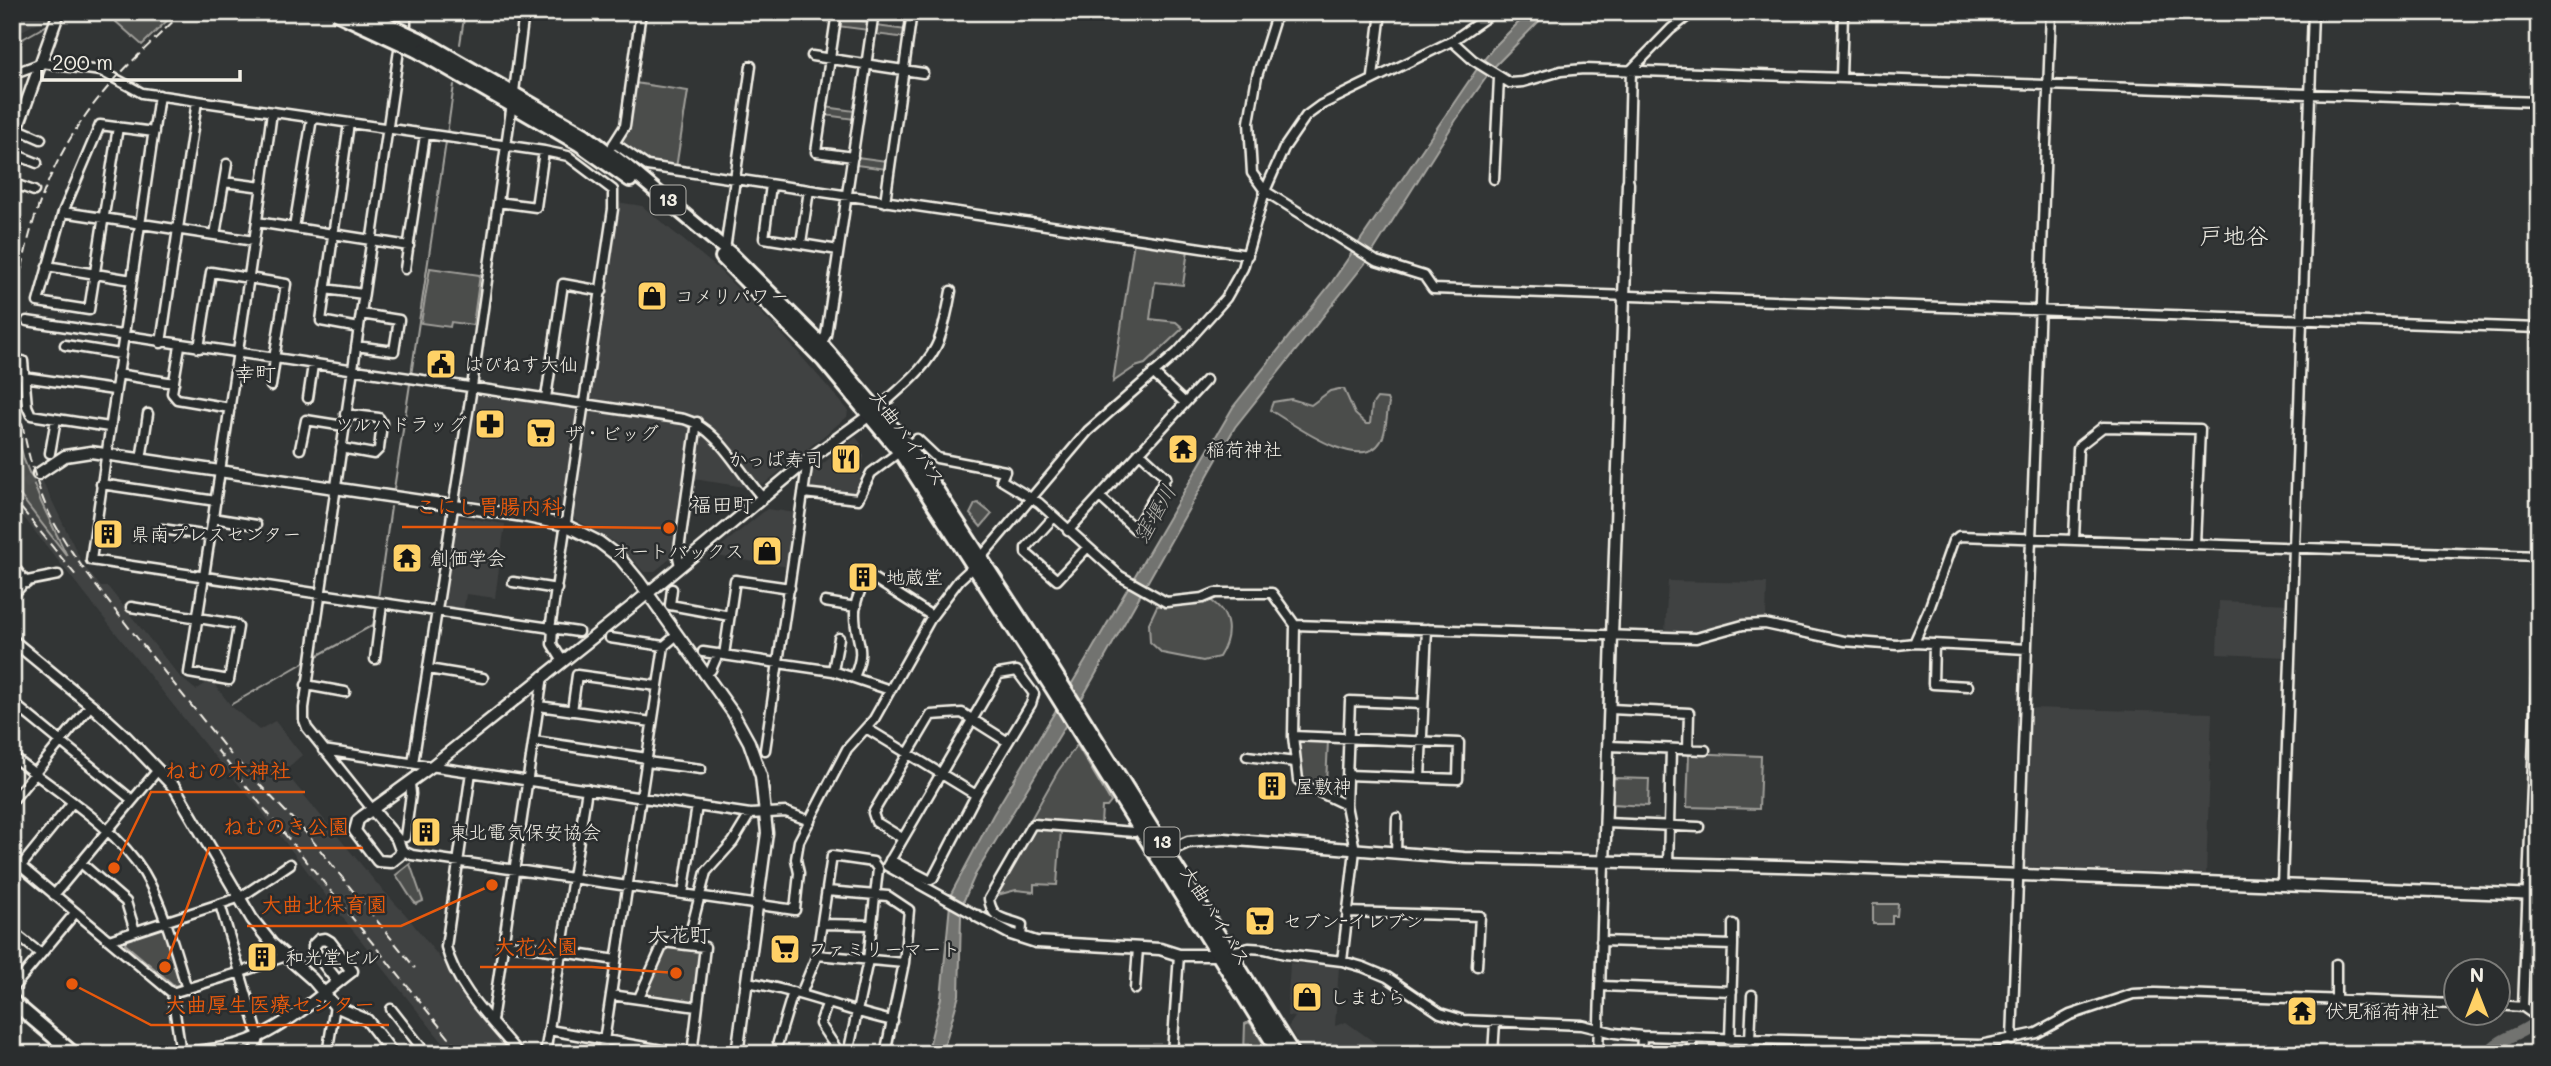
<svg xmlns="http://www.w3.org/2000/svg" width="2551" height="1066" viewBox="0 0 2551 1066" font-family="Mali,'Klee One',sans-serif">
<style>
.built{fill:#404242}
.green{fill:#4b4d4c;stroke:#a09f9a;stroke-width:2}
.water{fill:#727370;stroke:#a6a5a0;stroke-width:2}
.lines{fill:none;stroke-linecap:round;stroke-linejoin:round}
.stream{stroke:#a6a5a0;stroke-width:2}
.river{stroke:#727370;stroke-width:12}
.minor-tunnel{stroke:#4f5150;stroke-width:8;stroke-dasharray:8 4;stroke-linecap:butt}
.tertiary-tunnel{stroke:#4f5150;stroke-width:10;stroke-dasharray:10 5;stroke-linecap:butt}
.minor-casing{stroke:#f4f1e8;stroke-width:13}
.tertiary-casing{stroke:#f4f1e8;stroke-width:15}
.primary-casing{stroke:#f4f1e8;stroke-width:18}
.trunk-casing{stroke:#f4f1e8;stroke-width:18}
.minor{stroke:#2a2d2e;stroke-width:8}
.tertiary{stroke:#2a2d2e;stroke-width:10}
.primary{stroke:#2a2d2e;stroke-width:12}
.trunk{stroke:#2a2d2e;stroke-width:12}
.rail{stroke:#f4f1e8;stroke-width:2;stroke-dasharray:10 5;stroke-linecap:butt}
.trunk-bridge-casing{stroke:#f4f1e8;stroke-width:18;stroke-linecap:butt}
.trunk-bridge{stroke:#2a2d2e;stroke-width:12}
.labels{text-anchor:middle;stroke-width:5;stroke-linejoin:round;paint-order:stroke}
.shield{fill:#2a2d2e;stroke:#b7b6b0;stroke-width:2}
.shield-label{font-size:18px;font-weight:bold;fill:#f4f1e8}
.poi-label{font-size:19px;fill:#f4f1e8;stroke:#2a2d2e;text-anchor:start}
.street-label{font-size:19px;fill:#f4f1e8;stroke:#2a2d2e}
.neighbourhood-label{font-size:21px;fill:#f4f1e8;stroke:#2a2d2e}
.water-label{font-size:21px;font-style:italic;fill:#b3b2ac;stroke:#2a2d2e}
.quarter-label{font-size:23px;fill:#f4f1e8;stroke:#2a2d2e}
.leader{fill:none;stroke:#e8590c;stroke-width:2.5}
.callout-dot{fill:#e8590c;stroke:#2a2d2e;stroke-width:2.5}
.callout-label{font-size:21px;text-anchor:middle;font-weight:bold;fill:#e8590c;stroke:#2a2d2e;stroke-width:5;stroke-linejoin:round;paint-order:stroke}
</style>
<rect width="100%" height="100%" fill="#323535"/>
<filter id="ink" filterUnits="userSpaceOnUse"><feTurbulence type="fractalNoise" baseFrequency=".0143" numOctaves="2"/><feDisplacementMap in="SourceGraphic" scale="14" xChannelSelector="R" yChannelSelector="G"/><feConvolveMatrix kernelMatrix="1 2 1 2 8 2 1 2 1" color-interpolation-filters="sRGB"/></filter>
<g filter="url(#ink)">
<path class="built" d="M12,12H53L52,15L12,36Z
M617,202L642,206L716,267L781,333L848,410L847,417L764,484L759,483L713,428L702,419L673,412L590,400Z
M474,392L684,422L704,431L751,488L687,478L677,553L654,572H644L619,545L570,516L457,497Z
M856,437L861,444L859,447L864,456L857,495L855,497L808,491L810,474Z
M42,480L83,565L101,587H108L180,677L196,690L211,680L232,707L259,730L275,721L302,755L284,771L378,885L406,915L443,962L474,1008L514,1054H452L343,918L259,808L209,750L13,504Z
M767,509L797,513L789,567L710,555Z
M453,516L505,524L495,598L466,594L463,613L440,609Z
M1668,581L1767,583L1766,618H1753L1694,632L1665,631Z
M2219,601L2289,604L2286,657L2217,654Z
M2031,708L2212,713L2206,874L2025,867Z
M1290,963L1339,966L1335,1026L1346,1022L1391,1054H1305L1288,1027L1295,1017L1287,1016Z
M1728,1042L1883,1048V1054H1728Z"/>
<path class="green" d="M105,12H176L142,45Z
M838,18L869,22L868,30L837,26Z
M876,26L907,30L906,38L875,34Z
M635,83L688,91L676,168L648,164L618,143Z
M825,107L855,111L854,119L824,115Z
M857,157L887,161L886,169L856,165Z
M1134,241L1188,250L1183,285L1155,282L1150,319L1176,322L1183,328L1145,364L1135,367L1113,382Z
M430,268L480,275L473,325L451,322L450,327L421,323Z
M1339,389H1344L1355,414L1366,424H1370L1372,405L1377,398L1387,399L1389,404C1386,414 1387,432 1381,441C1361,475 1292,423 1270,410L1273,402L1291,399L1311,405L1330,391Z
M16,429L24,460L41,502L67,556L12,485V432Z
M978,503L992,514L981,527L970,514L975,504Z
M1210,600C1232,614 1232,636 1219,657L1203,661L1162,653L1150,642L1149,623L1157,606Z
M1299,740L1328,741L1326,784L1323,790L1301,780L1297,742Z
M1077,745L1111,802L1107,807H1102L1101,825L1098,827L1034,822L1031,819L1058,771Z
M1689,753L1761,756L1759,809L1687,807Z
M1613,778L1649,779L1648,806L1612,804Z
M1032,828L1061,830L1057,885L1034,884V892L1016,890L997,895L999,886Z
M410,864L423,901L416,904C407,894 403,884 396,875Z
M1873,904H1898L1897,916H1892V924H1873Z
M163,926L183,984L175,986L125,944L126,939Z
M668,945L699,950L702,953L693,1004L646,997L644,994L664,947Z
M1249,1022L1251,1024L1270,1054H1244L1245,1024Z"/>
<path class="water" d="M1529,12H1548L1493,68L1456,120L1367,261L1235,427L1085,693L975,875L964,900L961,916L959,995L942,1054H927L941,998L951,894L993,815L1086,660L1233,407L1332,282L1477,69L1493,48Z"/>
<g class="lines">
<path class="stream" d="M306,12H313
M63,19L84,12
M460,44L465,12
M12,45L49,24
M447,134L454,85
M411,375L446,142
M394,489L410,384
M378,598L391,507
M315,657L373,625L377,607
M232,704L305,662"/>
<path class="river" d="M2487,1054C2500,1036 2524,1035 2539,1019"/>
<path class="minor-tunnel" d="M578,632L610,638"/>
<path class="tertiary-tunnel" d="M12,494L38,474"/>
<g class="minor-casing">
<path id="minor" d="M837,12L816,152L853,157
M1277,12L1257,76L1249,122L1252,173L1265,191L1376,261L1424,276L1433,289L2539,328
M1838,12L1843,15L1841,77
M406,25V12
M1452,41L1473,60L1510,83L1523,82L1561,71L1584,69L2539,102
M812,56L923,73
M12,74L42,63L101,71L142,93L544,151L568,156L613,190V209L550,629
M1373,77L1381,12
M514,92L524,12
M159,95L91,560L578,632
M349,123L321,321L359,328
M118,127L89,310L38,302L63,212L100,125L154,132
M18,129L41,139
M614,143L647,166L1248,255
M613,145L625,126L641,12
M12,153L37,163
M1494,179L1499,78
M224,182L262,187
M12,183L34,191
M1628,183L1631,70L1671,29L1693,12
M771,185L764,238L838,250
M498,202L536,207L544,151
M885,202L912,12
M63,212L254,241
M257,222L409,246
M294,228L312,118
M215,235L227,164
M801,243L809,190
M725,250L751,66
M47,266L132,280
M405,269L425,135
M325,289L363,294
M27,321L684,419C720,429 738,472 763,498
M161,343L197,101
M821,344L826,335L874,12
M65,345L120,354
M180,346L172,393L177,399L230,408
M356,346L394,351L399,320L361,314
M199,348L211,272L286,284L274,359
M23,361L27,406L31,415L109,427
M1153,373L1185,403
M117,374L174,383
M24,377L114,390
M271,386L275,359
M308,398L313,365
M546,398L563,284L602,291
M878,409C899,389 928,368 939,340C945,324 948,308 951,291
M908,446L917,439L937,458L1005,471L1001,480L1039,503L1120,576L1166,602L1203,598L1215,593H1272L1295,625L1293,736L1298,780L1306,786L1346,805L1355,850L1342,961
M341,448L374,454L379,449L382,423L379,418L345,414
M300,449L306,420L344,426
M50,453L56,419
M141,460L148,414
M101,484L216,501
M803,493L858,499L871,473L899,452
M1100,497L1135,529L1166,477L1139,452
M1054,517L1026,548V553L1057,580L1087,548
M213,518L256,525
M162,529L210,536
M1068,531L1206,380
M2074,539L2078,449L2080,445L2103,427L2200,429L2195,544
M12,565L27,583
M680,566L678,557L697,422
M513,582L557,589
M12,584L58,575
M672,589L670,605L730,616
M12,596L23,584
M825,602L856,607
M131,607L235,624L238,627L229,680L189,673C218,486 247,300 272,112
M1295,625L1696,638L1743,625L1765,624L1844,641L1897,645L1914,643L2027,649
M553,629L552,644L562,660
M610,638L664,646L677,635
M1914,643L1929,609L1953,541L1959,536L2539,556
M1934,644L1933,684L1968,686
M703,652L833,671L890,690
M724,655L735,580L790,588
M375,659L382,604
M428,669L483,678
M833,671L839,638
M704,674L711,670L718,654
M854,677C868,646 854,641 855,612C855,599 862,587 868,575L932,616
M306,685L345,692
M12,702L131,799
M539,706L652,722
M1611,709L1689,713L1688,749
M572,711L577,675L657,686
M866,728L976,795
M1293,736L1459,743L1458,779L1347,775
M534,741L647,758
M1609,746L1705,750
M323,750L750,814L786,812L810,821
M765,750L808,460
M12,756C55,791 115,826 144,873C163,905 176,953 187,989
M1247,756L1295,762
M647,762L701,769
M413,763L472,387L512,103
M471,772L446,947C457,989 492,1021 519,1054
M1420,778L1427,629
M12,801L91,705
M1346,805L1350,701L1423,704
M372,809L307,728L304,720V708L399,50
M1606,823L1699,827
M405,837L411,794L410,783
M902,838L876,822L873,813L931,715L962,713L1008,742
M401,850L412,855L795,910L799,873L796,859L799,841L847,749L874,719L932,616L959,580L973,567L1088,431L1177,353L1226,298L1243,268L1265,191L1284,148L1306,116L1321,105L1452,41L1494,12
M1396,853L1397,818
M12,859L172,993L181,1053
M890,860L929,880L933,878L976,795L1031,704L1034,694L1017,671L999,674L887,866L977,916
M81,863L126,902L135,931
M1668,864L1671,749
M21,866L72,803
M2282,885L2313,12
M827,891L888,896L909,910L904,963L885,1054
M683,894L697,806
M54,895L157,771
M220,904L259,1037L255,1054
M1347,912L1480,916L1477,966
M822,924L872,925
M12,931L41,954
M1021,937L1022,925C1006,918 992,921 989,899L1031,826L1034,824L1134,832
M109,940L241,897L290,864
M1601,941L1733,945L1730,1040
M503,943L616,960
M687,945L705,947L692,1054
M1733,945V924
M1227,953L1249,948L1265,949L1285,954L1342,961L1363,967L1387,977L1440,1013L1463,1020L1582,1025L1615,1033L1642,1036L1980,1045L2037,1033L2070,1015L2133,994L2155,993L2456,1004
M817,955L904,963
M747,982C797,990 843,1010 893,1021
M1601,986L1732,991
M12,989L75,913
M1135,989L1138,948
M172,993L241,972L286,956
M801,994L817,955L832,856L873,862L878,869
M611,995L697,1007
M639,998L664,942L687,945L706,872L733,842L750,814
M2336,999V964
M827,1004L820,1024L840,1054
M2498,1005L2523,1007L2539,1018
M2523,1007L2539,614
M391,1009L424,1051L420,1054
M492,1021L543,676
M549,1030L685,1054
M1750,1040L1752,995
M2012,1040L2051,12
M778,1042L793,992
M327,1054L335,1006
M545,1054L587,789
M602,1054L664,646
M848,1054L868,960L878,869
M1172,1054L1179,955
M1493,1054L1495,1022
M1598,1054L1604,864
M1641,1054L1642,1036
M1692,1054V1038"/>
</g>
<g class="tertiary-casing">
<path id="tertiary" d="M12,143L59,12
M38,474L65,456L91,452L523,516L565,525L599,542L620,558L639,581L733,713L749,742L761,776L767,833L737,1054
M12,640L91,705L125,736L175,788L252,919L272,944L312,979L335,1006L367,1020L393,1054
M372,809L397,839L401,850L400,855L391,862L378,861L355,831L358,820L363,816L432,766L636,603L808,460L874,412
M1168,851L1188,842L1224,839L1464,858L1814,867L2539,895
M1604,864L1628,183
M977,916L1011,934L1036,942L1160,949L1179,955H1217
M162,1054C194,1052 229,1051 258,1037C292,1021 322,994 352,971L330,942L325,939L319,940L314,945V951L338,982"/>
</g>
<g class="primary-casing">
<path id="primary" d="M12,1001L74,1054"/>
</g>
<g class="trunk-casing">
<path id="trunk" d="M419,39L585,135L626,166L731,254L821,344L908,446L1029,632L1293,1054
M416,50L579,144L630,180
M722,257L823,360L902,455L1052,688L1280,1054"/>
</g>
<use href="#minor" class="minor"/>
<use href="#tertiary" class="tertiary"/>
<use href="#primary" class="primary"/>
<use href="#trunk" class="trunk"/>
<path class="rail" d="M183,12C149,45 112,78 85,116C15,215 0,344 30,459C36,479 42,500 52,519C76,563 107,600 138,639C169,678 200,716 231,755
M12,497L78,578
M217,750L462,1054
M238,762L308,835L415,968"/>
<g class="trunk-bridge-casing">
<path id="trunk-bridge" d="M334,12L416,50
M361,12L419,39"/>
</g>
<use href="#trunk-bridge" class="trunk-bridge"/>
</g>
</g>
<defs>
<g id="shop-square" transform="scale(1.575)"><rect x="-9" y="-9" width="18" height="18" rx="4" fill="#ffd166" stroke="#2a2d2e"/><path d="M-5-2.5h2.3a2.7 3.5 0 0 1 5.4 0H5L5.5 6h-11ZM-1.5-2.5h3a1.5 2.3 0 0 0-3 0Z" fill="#111"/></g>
<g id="civic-square" transform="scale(1.575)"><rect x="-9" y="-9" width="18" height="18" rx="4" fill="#ffd166" stroke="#2a2d2e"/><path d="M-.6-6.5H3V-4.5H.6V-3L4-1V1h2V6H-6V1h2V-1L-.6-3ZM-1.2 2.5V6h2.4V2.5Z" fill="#111"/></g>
<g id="pharmacy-square" transform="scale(1.575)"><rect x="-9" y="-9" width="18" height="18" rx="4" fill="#ffd166" stroke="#2a2d2e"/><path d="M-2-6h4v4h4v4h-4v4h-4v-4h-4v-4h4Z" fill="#111"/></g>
<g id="supermarket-square" transform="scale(1.575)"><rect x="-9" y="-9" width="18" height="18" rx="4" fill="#ffd166" stroke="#2a2d2e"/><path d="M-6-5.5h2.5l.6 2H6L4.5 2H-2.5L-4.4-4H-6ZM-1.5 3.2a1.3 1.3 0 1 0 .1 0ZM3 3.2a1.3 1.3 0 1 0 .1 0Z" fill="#111"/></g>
<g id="temple-square" transform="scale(1.575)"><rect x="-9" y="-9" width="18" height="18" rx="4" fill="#ffd166" stroke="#2a2d2e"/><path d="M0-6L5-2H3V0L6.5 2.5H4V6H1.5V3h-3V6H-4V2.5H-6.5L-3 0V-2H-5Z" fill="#111"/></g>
<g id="restaurant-square" transform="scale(1.575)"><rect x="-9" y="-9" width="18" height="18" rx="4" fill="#ffd166" stroke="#2a2d2e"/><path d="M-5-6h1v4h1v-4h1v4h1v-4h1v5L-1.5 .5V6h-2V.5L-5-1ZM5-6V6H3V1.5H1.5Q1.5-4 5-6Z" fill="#111"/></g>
<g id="building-square" transform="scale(1.575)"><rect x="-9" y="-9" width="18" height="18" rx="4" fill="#ffd166" stroke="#2a2d2e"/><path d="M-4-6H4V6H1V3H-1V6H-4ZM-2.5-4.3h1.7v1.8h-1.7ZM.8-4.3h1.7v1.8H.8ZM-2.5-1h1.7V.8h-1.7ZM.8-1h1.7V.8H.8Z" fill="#111"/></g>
</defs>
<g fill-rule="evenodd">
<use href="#shop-square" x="652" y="296"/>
<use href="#civic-square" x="441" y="364"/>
<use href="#pharmacy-square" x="490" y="424"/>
<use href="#supermarket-square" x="541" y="433"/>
<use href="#temple-square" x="1183" y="449"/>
<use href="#restaurant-square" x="846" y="459"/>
<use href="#building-square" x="108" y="534"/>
<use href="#shop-square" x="767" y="551"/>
<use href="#temple-square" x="407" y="558"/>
<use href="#building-square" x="863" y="577"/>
<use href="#building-square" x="1272" y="786"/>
<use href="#building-square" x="426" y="832"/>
<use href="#supermarket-square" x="1260" y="921"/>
<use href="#supermarket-square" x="785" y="949"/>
<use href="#building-square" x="262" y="957"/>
<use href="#shop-square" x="1307" y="997"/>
<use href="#temple-square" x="2302" y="1011"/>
</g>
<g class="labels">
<g class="shield">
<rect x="650.5" y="185.5" width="35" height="29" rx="5"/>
<rect x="1144.5" y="827.5" width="35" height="29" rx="5"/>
</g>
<g class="shield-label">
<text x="668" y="206">13</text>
<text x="1162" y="848">13</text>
</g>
<g class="poi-label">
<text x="675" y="303">コメリパワー</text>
<text x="464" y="371">はぴねす大仙</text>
<text x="467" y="431" text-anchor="end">ツルハドラッグ</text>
<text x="564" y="440">ザ・ビッグ</text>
<text x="1206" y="456">稲荷神社</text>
<text x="823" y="466" text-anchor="end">かっぱ寿司</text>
<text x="131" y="541">県南プレスセンター</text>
<text x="744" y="558" text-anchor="end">オートバックス</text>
<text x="430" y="565">創価学会</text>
<text x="886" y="584">地蔵堂</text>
<text x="1295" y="793">屋敷神</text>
<text x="449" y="839">東北電気保安協会</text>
<text x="1283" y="928">セブン-イレブン</text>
<text x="808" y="956">ファミリーマート</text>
<text x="285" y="964">和光堂ビル</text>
<text x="1330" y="1004">しまむら</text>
<text x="2325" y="1018">伏見稲荷神社</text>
</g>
<g class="street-label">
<text transform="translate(908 438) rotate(54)" y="7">大曲バイパス</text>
<text transform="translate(1216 916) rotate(58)" y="7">大曲バイパス</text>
</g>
<g class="neighbourhood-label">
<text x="255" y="381">幸町</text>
<text x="722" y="512">福田町</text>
<text x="679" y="942">大花町</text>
</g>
<g class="water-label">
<text transform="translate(1155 514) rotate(-60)" y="7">窪堰川</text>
</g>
<g class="quarter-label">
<text x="2234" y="244">戸地谷</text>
</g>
</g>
<path class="leader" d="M669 528L577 527H402M114 868L151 792H305M165 967L209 848H363M492 885L401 926H247M676 973L592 967H480M72 984L151 1025H389"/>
<g class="callout-dot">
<circle cx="669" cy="528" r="7"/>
<circle cx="114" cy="868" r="7"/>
<circle cx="165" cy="967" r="7"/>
<circle cx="492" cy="885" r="7"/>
<circle cx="676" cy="973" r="7"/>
<circle cx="72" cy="984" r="7"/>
</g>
<g class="callout-label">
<text x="489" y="514">こにし胃腸内科</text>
<text x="228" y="778">ねむの木神社</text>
<text x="286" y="834">ねむのき公園</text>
<text x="324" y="912">大曲北保育園</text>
<text x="536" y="954">大花公園</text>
<text x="270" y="1012">大曲厚生医療センター</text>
</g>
<rect width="2551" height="1066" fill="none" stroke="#2a2d2e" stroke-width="42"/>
<rect x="21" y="21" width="2509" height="1024" fill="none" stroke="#f4f1e8" stroke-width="2.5" filter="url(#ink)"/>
<g transform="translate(2477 992)"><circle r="33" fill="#2a2d2e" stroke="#7b7b78" stroke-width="2"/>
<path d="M0-5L12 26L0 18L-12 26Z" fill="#ffd166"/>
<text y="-10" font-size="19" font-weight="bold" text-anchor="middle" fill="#f4f1e8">N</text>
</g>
<path d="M42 70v10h198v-10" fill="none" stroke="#f4f1e8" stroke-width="3.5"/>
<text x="52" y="70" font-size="21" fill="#f4f1e8" stroke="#2a2d2e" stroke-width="5" paint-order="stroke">200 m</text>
</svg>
